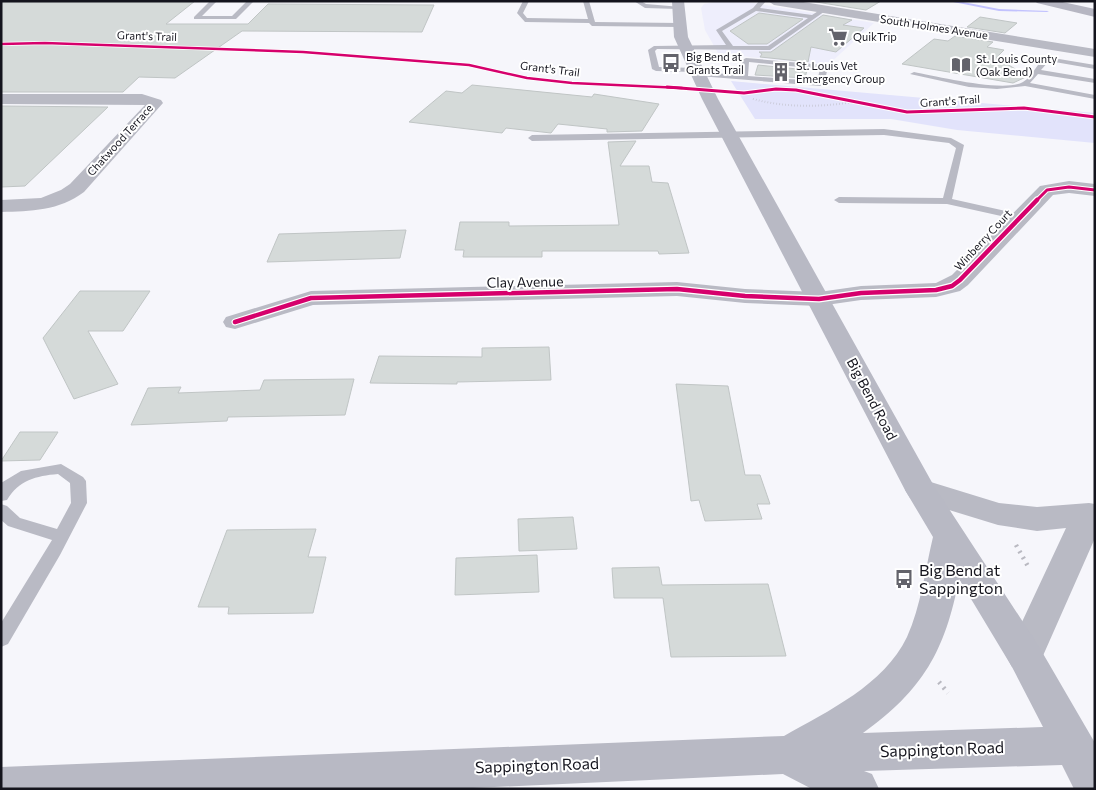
<svg xmlns="http://www.w3.org/2000/svg" width="1096" height="790" viewBox="0 0 1096 790" font-family="Commissioner,sans-serif">
<style>
.built{fill:#eeeefc}
.green{fill:#e2e3fb}
.lines{fill:none;stroke-linecap:round;stroke-linejoin:round}
.stream{fill:#c2c2fe;fill-rule:evenodd}
.building{fill:#d5dad9;stroke:#c0c5c5}
.path-far1{stroke:#b9b9c1;stroke-width:2;stroke-dasharray:0.5 2.5;stroke-linecap:butt}
.path{stroke:#b9b9c1;stroke-width:4.5;stroke-dasharray:2 5;stroke-linecap:butt}
.service{fill:#b9bac4;fill-rule:evenodd}
.minor{fill:#b9bac4;fill-rule:evenodd}
.tertiary{fill:#b9bac4;fill-rule:evenodd}
.secondary{fill:#b8b9c4;fill-rule:evenodd}
.motorway{fill:#b6b6c2;fill-rule:evenodd}
.cycleway-far2-casing{stroke:#fff;stroke-width:4}
.cycleway-far1-casing{stroke:#fff;stroke-width:5}
.cycleway-casing{stroke:#fff;stroke-width:7}
.cycleway-far2{stroke:#d6006c;stroke-width:2.5}
.cycleway-far1{stroke:#d6006c;stroke-width:3}
.cycleway{stroke:#d6006c;stroke-width:4.5}
.labels{text-anchor:middle;stroke-width:4;stroke-linejoin:round;paint-order:stroke}
.far-street-label{font-size:11px;fill:#14141d;stroke:#fff}
.far-poi-label{font-size:11px;fill:#14141d;stroke:#fff;text-anchor:start}
.street-label{font-size:14px;fill:#14141d;stroke:#fff}
.near-poi-label{font-size:16px;fill:#14141d;stroke:#fff;text-anchor:start}
.near-street-label{font-size:16px;fill:#14141d;stroke:#fff}
</style>
<rect width="100%" height="100%" fill="#f6f6fb"/>
<path class="built" d="M720,1H741L874,23L828,65L731,55L718,53L705,30L701,8L704,4Z"/>
<path class="green" d="M731,81L1095,113V143L957,130L891,119H755Z"/>
<g class="lines">
<path class="stream" d="M948,1H958L999,9L1049,11L1047,12L999,11Z"/>
</g>
<path class="building" d="M195,1L166,24H248L268,4L434,5L422,32L242,31L175,78L139,77L123,92H1V2Z
M810,1H881L866,10Z
M759,13L803,19L767,44H748L730,31Z
M823,15L852,20L843,25L864,28L836,52L811,47L808,62L760,57L762,54L759,52H771Z
M980,17L1017,23L1005,33L967,27Z
M955,36L993,42L987,47L1004,50L996,58L1028,76L1013,83L902,64L934,39L948,41Z
M758,65L807,70L805,78L755,75Z
M472,85L592,97L594,94L659,104L642,131L607,132V129L558,124L551,133L506,128L502,133L409,122L446,91L462,93Z
M1,106L108,107L25,186L1,187Z
M636,141L620,166H649L652,182L668,183L689,253L659,254L658,251H542V257H463L464,250H455L460,222H509V226L619,225L608,142Z
M406,230L400,258L267,262L279,234Z
M80,291H150L123,331H88L118,384L74,399L43,338Z
M549,347L551,380L457,382V384L370,383L379,356L482,357V348Z
M354,379L345,415L228,417L227,421L131,425L148,388L181,387L178,393L260,390L264,380Z
M676,384L728,386L745,475H760L770,504H757L762,519L705,521L699,500L691,501Z
M20,432H58L40,460L1,461Z
M573,517L577,549L519,551L518,519Z
M316,529L308,557H326L313,613L228,614L229,607H198L227,530Z
M537,555L539,592L455,595L456,558Z
M659,567L662,585L768,584L786,656L671,657L663,598H614L612,568Z"/>
<g class="lines">
<path class="path-far1" d="M753,99C787,108 820,107 854,102"/>
<path class="path" d="M1016,545L1029,568
M939,682L948,693"/>
<path class="service" d="M210,1H217L202,16H232L247,1H254L236,19H194V17Z
M523,1H529L523,13L527,18L588,19L583,1H589L595,22L679,23L682,25L679,27L592,26L589,23L525,22L517,13Z
M634,1H641L646,4L681,7L678,9L645,8Z
M759,1H766L760,8L812,15L823,8L828,9L770,50L657,49L655,51L659,67L696,68L700,70L696,72L656,71L652,69L648,50L654,46L726,45L716,30L753,8ZM756,11L808,18L768,46H733L722,31Z
M1047,57L1095,65V69L1049,61L1041,70L1095,79V83L1038,74L1030,83L1095,95V99L1025,86L997,89L969,87L910,74L914,72C936,76 1004,93 1023,82C1033,76 1037,62 1047,57Z
M746,58L824,65L828,67L824,84L820,86L699,76L695,74L699,72L741,75L742,60ZM749,62L820,69L817,81L748,76Z
M884,129L951,138L964,145L952,199L1019,214L1024,217L1019,220L947,204L839,203L834,200L839,197L943,198L956,148L949,143L884,135L532,141L528,138L532,135Z
M61,464L83,477L86,481L87,503L60,555L8,644L1,647V623L52,540L8,526L1,520V504L7,506L20,518L57,529L71,503L70,483L58,474C36,476 19,480 7,500L1,501V483L21,471Z"/>
<path class="minor" d="M768,1H797L1095,49V57L774,5Z
M1,94H142L161,100L163,103L84,192C59,211 31,211 1,212V200L41,198L61,190L70,184L145,105L1,104Z
M1069,181L1095,184V196L1069,193L1053,195L968,285L960,291L936,297L861,300L819,306L745,303L677,296L313,305L235,329L226,327L223,322L226,317L311,291L677,282L745,289L819,292L861,286L936,283L952,275L1040,186Z"/>
<path class="tertiary" d="M921,479L999,503L1037,507L1089,503L1095,504V538L1038,667L1025,672L1012,667L1006,656L1066,528L1037,531L998,525L910,498L905,490L910,482Z"/>
<path class="secondary" d="M672,1H684L688,37L718,99L934,486L1038,645L1095,743V789H1074L1062,765L864,771L872,774L879,789H812L783,774L452,789H1V767L784,736C828,711 884,685 907,637C921,606 925,570 933,537L905,490L702,99L674,37ZM959,579L1012,667L1043,727L863,733C923,690 945,651 959,579Z"/>
<path class="motorway" d="M1035,1H1058L1095,9V17L1037,3Z"/>
<g class="cycleway-far2-casing">
<path id="cycleway-far2" d="M1,44L45,43L303,52L469,65L527,78L572,83L682,88"/>
</g>
<g class="cycleway-far1-casing">
<path id="cycleway-far1" d="M667,87L744,93L776,89L796,90L907,112L1024,108L1095,117
M1036,201L1047,190L1069,187L1095,190"/>
</g>
<g class="cycleway-casing">
<path id="cycleway" d="M235,322L311,298L677,289L745,296L819,299L861,293L936,290L952,286L960,280L1037,200"/>
</g>
<use href="#cycleway-far2" class="cycleway-far2"/>
<use href="#cycleway-far1" class="cycleway-far1"/>
<use href="#cycleway" class="cycleway"/>
</g>
<defs>
<g id="supermarket-bare" transform="scale(1.5)"><path d="M-6-5.5h2.5l.6 2H6L4.5 2H-2.5L-4.4-4H-6ZM-1.5 3.2a1.3 1.3 0 1 0 .1 0ZM3 3.2a1.3 1.3 0 1 0 .1 0Z" fill="#63636b" stroke="#fff" stroke-width="2.5" paint-order="stroke"/></g>
<g id="bus-bare" transform="scale(1.5)"><path d="M-5-6H5V4H4V6H2V4H-2V6H-4V4H-5ZM-3.5-4V0h7V-4ZM-3.5 1.2v1.5H-2V1.2ZM2 1.2v1.5H3.5V1.2Z" fill="#63636b" stroke="#fff" stroke-width="2.5" paint-order="stroke"/></g>
<g id="library-bare" transform="scale(1.5)"><path d="M-6-4Q-3-5.5-.7-3.5V5Q-3 3-6 4ZM6-4Q3-5.5 .7-3.5V5Q3 3 6 4Z" fill="#63636b" stroke="#fff" stroke-width="2.5" paint-order="stroke"/></g>
<g id="building-bare" transform="scale(1.5)"><path d="M-4-6H4V6H1V3H-1V6H-4ZM-2.5-4.3h1.7v1.8h-1.7ZM.8-4.3h1.7v1.8H.8ZM-2.5-1h1.7V.8h-1.7ZM.8-1h1.7V.8H.8Z" fill="#63636b" stroke="#fff" stroke-width="2.5" paint-order="stroke"/></g>
</defs>
<g fill-rule="evenodd">
<use href="#supermarket-bare" x="838" y="37"/>
<use href="#bus-bare" x="671" y="63"/>
<use href="#library-bare" x="961" y="65"/>
<use href="#building-bare" x="781" y="72"/>
<use href="#bus-bare" x="904" y="579"/>
</g>
<g class="labels">
<g class="far-street-label">
<text transform="translate(934 27) rotate(9)" y="4">South Holmes Avenue</text>
<text transform="translate(147 36) rotate(2)" y="4">Grant's Trail</text>
<text transform="translate(550 69) rotate(7)" y="4">Grant's Trail</text>
<text transform="translate(950 101) rotate(-4)" y="4">Grant's Trail</text>
<text transform="translate(120 140) rotate(-48)" y="4">Chatwood Terrace</text>
<text transform="translate(983 240) rotate(-47)" y="4">Winberry Court</text>
</g>
<g class="far-poi-label">
<text x="853" y="41">QuikTrip</text>
<text x="686" y="61">Big Bend at<tspan x="686" dy="13">Grants Trail</tspan></text>
<text x="976" y="63">St. Louis County<tspan x="976" dy="13">(Oak Bend)</tspan></text>
<text x="796" y="70">St. Louis Vet<tspan x="796" dy="13">Emergency Group</tspan></text>
</g>
<g class="street-label">
<text transform="translate(525 282) rotate(-1)" y="5">Clay Avenue</text>
<text transform="translate(872 399) rotate(62)" y="5">Big Bend Road</text>
</g>
<g class="near-poi-label">
<text x="919" y="576">Big Bend at<tspan x="919" dy="18">Sappington</tspan></text>
</g>
<g class="near-street-label">
<text transform="translate(942 749) rotate(-2)" y="6">Sappington Road</text>
<text transform="translate(537 765) rotate(-2)" y="6">Sappington Road</text>
</g>
</g>
<rect width="1096" height="790" fill="none" stroke="#14141d" stroke-width="5"/>
</svg>
